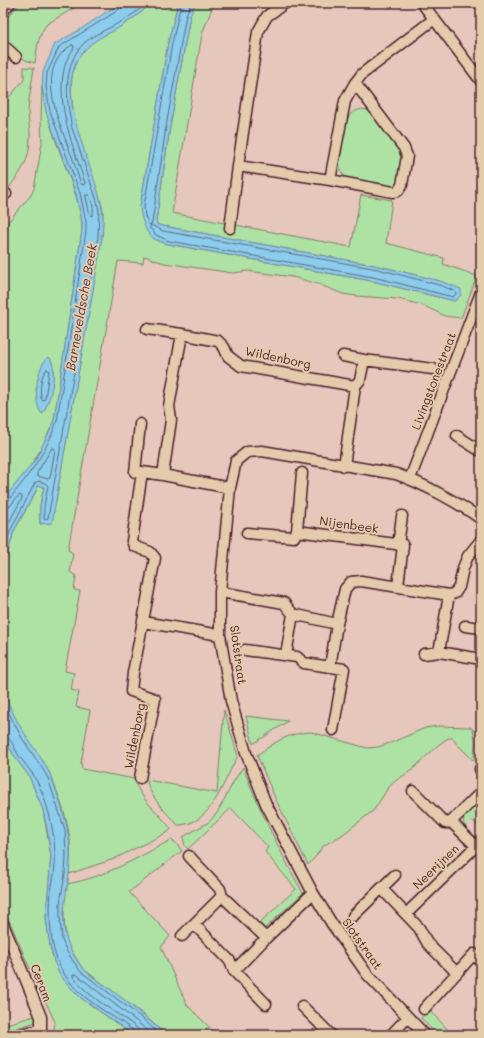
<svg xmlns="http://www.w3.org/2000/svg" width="484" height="1038" viewBox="0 0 484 1038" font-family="Mali,sans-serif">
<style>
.green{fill:#aee2a4;stroke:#7c8068;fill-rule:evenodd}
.water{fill:#8bcdec;stroke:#71879f}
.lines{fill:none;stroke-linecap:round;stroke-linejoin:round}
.shore{stroke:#646578;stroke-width:1}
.street-casing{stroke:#4a1f2b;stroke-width:13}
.street{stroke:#e3cbac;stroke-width:10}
.labels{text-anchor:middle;stroke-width:4;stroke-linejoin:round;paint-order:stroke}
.street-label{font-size:12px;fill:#4a1f2b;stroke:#e3cbac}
.water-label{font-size:13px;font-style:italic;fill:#543948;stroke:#e3cbac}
</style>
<rect width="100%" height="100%" fill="#e6c7bb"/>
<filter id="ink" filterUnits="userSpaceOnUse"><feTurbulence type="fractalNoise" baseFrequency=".025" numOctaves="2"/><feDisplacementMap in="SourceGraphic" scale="8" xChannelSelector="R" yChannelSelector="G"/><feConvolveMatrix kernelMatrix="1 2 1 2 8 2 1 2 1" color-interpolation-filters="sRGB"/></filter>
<g filter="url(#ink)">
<path class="green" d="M20,3H82L47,24C38,34 37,49 35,63L25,60L3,38V22Z
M151,3H178L168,43L140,207L154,239L168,244L372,281L455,301L440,281L379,266L158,225L156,221L170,127L190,16L195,3H214L202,34L172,213L351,247L361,195L392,200L386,243L444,258L443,264L477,276L461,318L445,316L422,305L398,299L356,296L343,294L318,284L293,277L248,271L233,273L164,263L144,256L143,263L118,261L68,550L73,553L70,572L76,576L74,590L80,591L65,671L74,673L71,690L79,692L76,707L90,710L81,763L82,769L134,779C140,800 159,812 171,829L168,832L114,859L69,874C70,863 71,851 70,840C68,820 56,785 46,767C40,756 32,747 25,736C16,722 8,706 3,689V570L14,531L35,493L39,485L44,487L40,505V524L52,522L102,237L103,210L100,200L76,127C71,100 64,59 92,42C113,29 135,21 151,3Z
M24,67L34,68C32,82 29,97 28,111C28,119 30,127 30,136C30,161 22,171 7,190L3,187V104L24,80Z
M42,87C46,119 59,149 70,179C76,196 82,212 82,230L54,420C43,450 25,477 3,500V228L31,195L34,189L42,143L41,119ZM47,358H50C57,371 51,390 47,404L36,390L41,371Z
M362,109L367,110L372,113L400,149L403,156L397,184L393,187L352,181L343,175L339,166L346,121C350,113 354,111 362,109Z
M224,710L238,756C223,780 213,825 178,825C168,815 148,795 147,780L217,793Z
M246,716L288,721L253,744Z
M438,726L470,727L473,729L475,740L474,761L455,742L453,738H448L437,746L411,771L395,781L388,788L374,810L342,835L323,846L316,856L308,865L274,796L257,755C276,742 287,733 311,732L367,748L378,747L393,742L425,728Z
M3,737L17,760L29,776L43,810L51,856L46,918L50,946L54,961L81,998L133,1035H48L53,1034L55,1022L26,960L3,906Z
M243,767C260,811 280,852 303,893L264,929L259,923L296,889L265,852L268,847L231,808L188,849L185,846L183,837L209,822L217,813L234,781Z
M481,798V829L472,820L465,827C459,814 473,805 481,798Z
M171,840L175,842L182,851L129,892L170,936L161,947L187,1005L217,1035H166L144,1015L82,968L71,950L66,940L64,918V904L67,884C106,877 137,858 171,840Z
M429,1010L453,1035H437L421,1018Z
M35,1016L36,1022L3,1032V1025Z"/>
<path class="water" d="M120,3H151C141,14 128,22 115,30C103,36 92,41 83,52C50,91 95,166 102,208C105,224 101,241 99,256L52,523L40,524V505L44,487L39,485L14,531L3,570V500L36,459L49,432L54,420L82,230V222L76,194L46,112L42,87L43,72L55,44L81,29Z
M178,3H195L190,16L170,127L156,221L158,225L379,266L440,281L461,289V295L455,301L372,281L168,244C163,242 157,241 153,238C144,231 141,217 140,207L168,43Z
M49,357C59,367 50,404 42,414C32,403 36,365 49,357Z
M3,689C12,718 30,741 46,766C52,777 56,790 60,802C66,821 70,836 70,856C70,900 50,925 81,966C88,975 101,982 110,989C129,1003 148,1019 166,1035H133L81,998L70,987L59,974L54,961L50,946L46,918L51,856L47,829L43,810L29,776L17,760L3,737Z"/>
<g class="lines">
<path class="shore" d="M181,3L172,44L144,206L145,217L150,225L152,223L166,127L186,15L191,3
M72,45L74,46V48C70,54 65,61 64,70C56,107 74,148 85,183L84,185L81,184C77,173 74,161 69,149C58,119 34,67 72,45Z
M86,195H89C92,202 95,210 92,216L90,215Z
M151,225L163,231L378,269L439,285L455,291L456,294L453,297L373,277L169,241L156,235L150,228Z
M47,369L49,371L45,399L42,400L41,398C40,390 40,375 47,369Z
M53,447L55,449L50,478L48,479L37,476V473Z
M3,503L7,502L10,498C30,474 47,451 57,421L86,231V222L80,193L50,111L46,87L47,73L59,47L117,11L121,7L122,3
M3,508L10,506L19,495L22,496V498L7,526L3,536
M3,553L11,529L35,483L38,481L45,483L48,486L44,506V519L48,518L98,237L99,211L97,201L72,128C66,99 61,60 89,39C93,36 100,33 105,30C119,23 135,15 146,3
M3,702L22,738L42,768L48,778L65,830L66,857L65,874L60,903V918L62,940L67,952L80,971L142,1018L160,1035
M3,736C11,736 15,750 19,756C23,762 28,767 32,773C47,796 54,828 55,855C56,867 53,879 51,891C49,917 49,949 63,972C78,998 109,1013 133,1030L134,1035
M139,1035V1031L136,1027C115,1011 89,998 73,977V975L76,974C101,995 128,1013 153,1035"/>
<g class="street-casing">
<path id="street" d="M422,3L481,81
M3,11L10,3
M3,45L16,57
M238,166L330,180L393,192L398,191L402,185L407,156L404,148L355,83
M330,180L345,101L355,83L362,74L434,19
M3,192L6,194
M230,228L238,166L258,32L267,16L285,3
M147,329L182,334
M343,356L364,360
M140,424L135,472H142
M457,436L479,450
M344,466L355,386
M163,475L230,488
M410,479L481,292
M297,531L403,545L398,586
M247,533L294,537L297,531L302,473
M398,545L402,516
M220,592L284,603L293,614L337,624
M143,622L220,635
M465,626L481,628
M245,650L297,657L304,663L344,669L333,730
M439,652L449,595
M424,654L439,652L481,659
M286,655L293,614
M330,667L337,624L345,589L351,582L361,581L449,595L455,593L459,587L463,568L468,556L481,540
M480,769L481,771
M140,778L155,699L131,691L133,673L155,558L150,552L134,546L132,541L142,472L163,475L171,420L169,406L182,334L218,341L224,347L228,356L241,366L355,386L360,380L364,360L433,369
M413,791L445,823L451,822L481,792
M189,856L220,889L222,896L266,938
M382,889L419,928L428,944L457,973
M406,914L476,846L451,822
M353,916L395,875
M3,924L41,1017V1029L18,1035
M194,924L230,961L234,971L266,1004
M182,936L222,896
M234,971L266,938L313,893
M302,1006L331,1035
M424,1009L474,954L481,962
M391,1035L408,1017
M425,1035L367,974L332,924L313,893L266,804L246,753L231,701L220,635V592L230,488L236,461L247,452L262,451L396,474C422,483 459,503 481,519"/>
</g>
<use href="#street" class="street"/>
</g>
</g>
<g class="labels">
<g class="street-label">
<text transform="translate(278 358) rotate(12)" y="4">Wildenborg</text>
<text transform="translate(434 381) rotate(-69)" y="4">Livingstonestraat</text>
<text transform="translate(349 525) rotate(8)" y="4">Nijenbeek</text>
<text transform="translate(238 655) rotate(82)" y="4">Slotstraat</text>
<text transform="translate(135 736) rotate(-79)" y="4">Wildenborg</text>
<text transform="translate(436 867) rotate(-44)" y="4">Neerijnen</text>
<text transform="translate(362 944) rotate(55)" y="4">Slotstraat</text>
<text transform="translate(41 983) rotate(69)" y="4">Ceram</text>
</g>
<g class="water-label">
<text transform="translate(81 307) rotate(-80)" y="5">Barneveldsche Beek</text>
</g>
</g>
<rect width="484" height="1038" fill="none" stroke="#e3cbac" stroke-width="16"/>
<rect x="8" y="8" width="468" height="1022" fill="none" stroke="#4a1f2b" stroke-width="1.5" filter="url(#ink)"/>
</svg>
